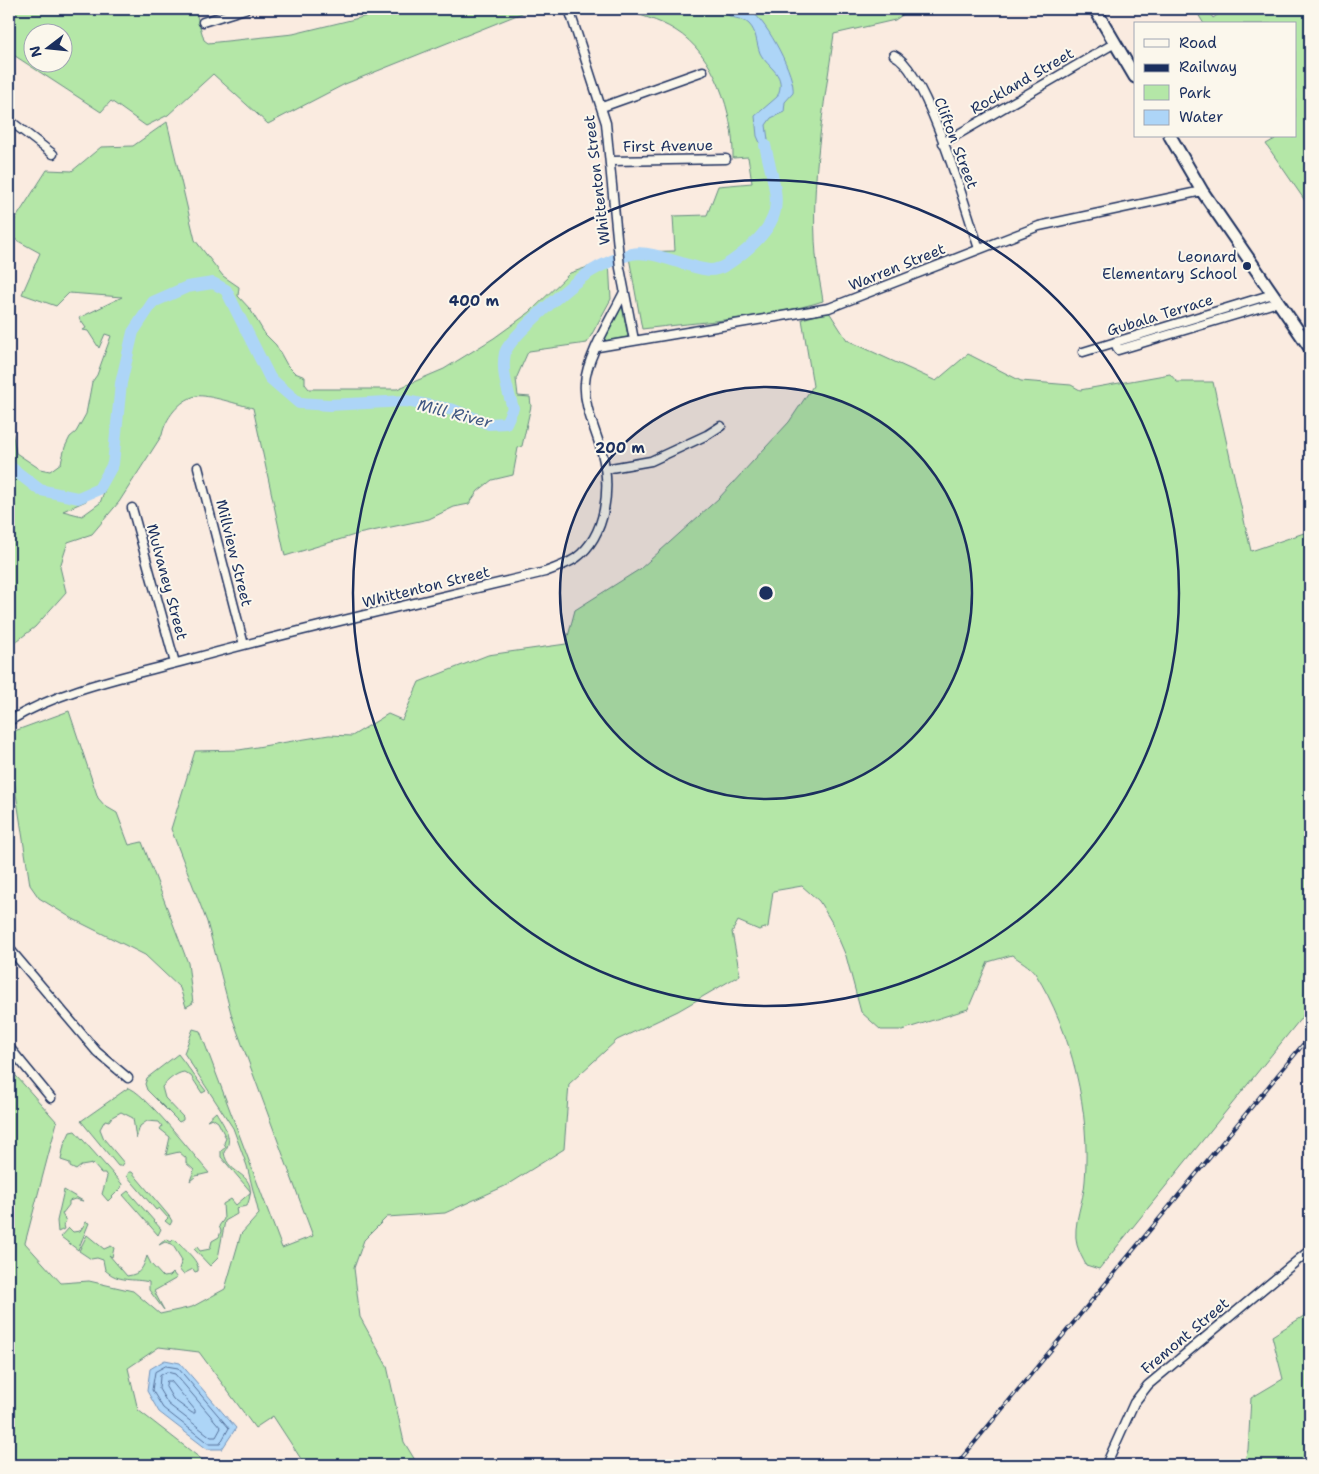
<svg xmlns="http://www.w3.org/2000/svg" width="1319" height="1474" viewBox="0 0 1319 1474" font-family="'Shantell Sans',sans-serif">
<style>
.green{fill:#b4e7a7;stroke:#688b82;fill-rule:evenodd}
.water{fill:#add5f7;stroke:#7393ba}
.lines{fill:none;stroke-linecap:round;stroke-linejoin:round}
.shore{stroke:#55719b;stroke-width:1}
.river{stroke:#add5f7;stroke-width:12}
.street-casing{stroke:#1b2f5e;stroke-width:11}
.secondary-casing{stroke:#1b2f5e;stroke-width:15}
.street{stroke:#fbf7ec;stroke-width:8}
.secondary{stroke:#fbf7ec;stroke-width:11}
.rail-casing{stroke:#1b2f5e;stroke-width:4}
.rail{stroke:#fbf7ec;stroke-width:2;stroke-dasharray:5.5;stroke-linecap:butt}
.ring{fill:none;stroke:#1b2f5e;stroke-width:2.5}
.poi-dot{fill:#1b2f5e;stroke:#fbf7ec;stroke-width:2}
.labels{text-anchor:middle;stroke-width:4;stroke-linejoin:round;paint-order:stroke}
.street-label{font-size:15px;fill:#1b2f5e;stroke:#fbf7ec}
.poi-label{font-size:15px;fill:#1b2f5e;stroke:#fbf7ec;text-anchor:end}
.water-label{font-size:16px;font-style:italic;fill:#405884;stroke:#fbf7ec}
.centre{fill:#1b2f5e;stroke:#fbf7ec;stroke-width:2.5}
.ring-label{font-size:15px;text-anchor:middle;font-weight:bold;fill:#1b2f5e;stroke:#fbf7ec;stroke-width:4;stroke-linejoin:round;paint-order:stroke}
</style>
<rect width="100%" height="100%" fill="#faebe0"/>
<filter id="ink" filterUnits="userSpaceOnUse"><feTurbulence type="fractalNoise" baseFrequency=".02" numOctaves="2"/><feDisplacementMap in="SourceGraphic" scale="10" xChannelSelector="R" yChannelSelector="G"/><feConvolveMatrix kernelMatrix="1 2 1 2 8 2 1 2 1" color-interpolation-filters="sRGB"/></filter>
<g filter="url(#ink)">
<path class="green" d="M9,9H195L204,40L208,43L293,34L396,9H532L345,84L268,124L213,74L168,115L146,126L111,101L101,112L9,52ZM32,32H62V62H32Z
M621,9H911L895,20L834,34C824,106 810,183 816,255C817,270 821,286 823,301C771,318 698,322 642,329L628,252L675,251L673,216L707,215L718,186L752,183L748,157L733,158C734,114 715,54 675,30C659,20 639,15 621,9Z
M1195,9H1207L1213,18L1226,9H1310V208L1266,144L1275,139L1274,136H1295V24H1204Z
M167,122L195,240L223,276L239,287L238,296L250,309L265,334L276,345L287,365L295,373L305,377V384L309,389H397L444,369L494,338L530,312L570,273L609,260L611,299L587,343L529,351L527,354L516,379L518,396L530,397L531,406L522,446L518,448L513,475L492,480L478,491L469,504L454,507L429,519L358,534L285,556L253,408C240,405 207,394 196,396C179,400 165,419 162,435L119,502L92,534L68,542L60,567L66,592L35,627L9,647V414L16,453L40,469L50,471L61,463L65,447L70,437L76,432L86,414L92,382L97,375L111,336L105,334L99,348L88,331L83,330L86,328L79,318L122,297L69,293L56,306L22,294L40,253L9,236V229L47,170L72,171L101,147L133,146ZM109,478L100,503L82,516L63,511L86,501Z
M622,306L628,337L604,341Z
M829,312L847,340L936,381L968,354L1021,381L1071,385L1080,390L1170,374L1177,382H1213L1251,551L1310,531V1007L1099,1269L1086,1265C1083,1259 1079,1252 1077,1245C1072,1224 1084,1201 1085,1181C1091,1113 1072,1031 1035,973C1030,966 1019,960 1012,955L988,962L968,1009L902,1030H881L861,1012L846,956L831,921L819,901L802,886L773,891L768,927L759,930L738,921L732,932L740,975L678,1011L617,1040L569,1084L564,1149L505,1186L445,1213L387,1217L364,1240L354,1268L360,1317L387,1366L404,1442L418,1465H305L273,1416L255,1428L199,1352L159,1347L128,1368L138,1410L209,1465H9V1068L57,1122L25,1243L61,1283L89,1281L133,1291L160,1314L192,1307L225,1289L241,1234L259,1214L247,1166L233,1128L184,1053L193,1029L200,1031L282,1248L313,1236L232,1017L207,922L171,829L195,751L239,750L329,735L352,736L388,714L402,720L419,682L488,655L566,644L575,610L640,569L719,498L789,422L813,386L802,319Z
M69,711L98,798L105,806L117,813L129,845L142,842L188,963L193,1003L186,1007L180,988L145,955L73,919L39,898L30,885L9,748V733Z
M178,1054L206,1091L202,1093L191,1076L184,1072C176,1073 167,1081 162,1087L165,1098L183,1117V1120L179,1122L147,1090L145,1084L147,1078Z
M128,1088C141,1088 197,1159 209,1173L196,1176L190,1181L194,1170L186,1163V1158L179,1152L166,1155L170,1137L160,1129L162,1126L159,1122L147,1121L140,1126L136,1139L133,1118L121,1112L112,1117L109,1121L105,1120L100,1129L104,1139L124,1163L122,1166H118L81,1121Z
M216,1112C223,1124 235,1139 224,1152C227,1178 261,1170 247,1206L236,1208L237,1214L225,1221L218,1258L210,1266L194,1249L197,1247L200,1251L210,1249L212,1241L219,1237L221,1231L219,1226L224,1219L223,1204L231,1199L236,1205L251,1192L221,1157V1151L226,1147L224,1143L226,1138L218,1122L212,1118L207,1120Z
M75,1131L122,1184L121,1188L108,1201L102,1194L107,1177L105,1173H101L93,1164L81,1166L76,1170L70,1167V1163L61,1160L64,1145L70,1132Z
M129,1172H132L169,1216L172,1221L170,1225L165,1221L168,1218L159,1208L156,1210L127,1176Z
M64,1190L83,1201L75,1199L69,1201V1205L62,1214L66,1221L63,1225L64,1229L58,1232L57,1221Z
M128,1191L161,1229L158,1235L123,1195Z
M86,1222L89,1223L78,1250L61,1237L69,1228L73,1232L80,1231Z
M87,1235L104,1249L111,1246L114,1248L112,1257L109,1255L127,1276C141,1274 143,1268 147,1256L151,1264L163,1277L170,1276L173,1273L177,1278L154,1291L164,1310L149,1290V1282C133,1278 119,1283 105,1270L103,1260L97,1258L91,1259L79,1251Z
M166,1239L171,1242L174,1239C181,1247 200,1260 198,1271L195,1272L193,1269L183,1274L179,1269L182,1260L172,1244L165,1242L159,1245Z
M1310,1312V1465H1243L1248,1450L1251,1398L1283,1379L1272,1336Z"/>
<path class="water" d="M723,9C726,9 750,10 752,12C767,22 796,76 793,93L785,102L784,112L771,118L766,125L772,170L757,136L755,116L777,97C788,74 768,69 760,53C756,43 757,32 749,24C739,15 731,22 723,9Z
M165,1360L180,1363L236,1428L222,1449H207L159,1412L147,1391L150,1369Z"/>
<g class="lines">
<path class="shore" d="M166,1366L178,1368L229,1428L220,1444H209L163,1408L152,1390L155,1372Z
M167,1372L175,1374L221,1428L216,1437H211L168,1404L159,1389L160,1376Z
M167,1381H171L195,1410V1413H192L173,1399L166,1387Z"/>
<path class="river" d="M9,466L40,490L78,498L99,489L113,464L121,383L133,332L153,302L187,287L213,283L226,290L270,378L299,403L329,405L406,401L454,410L489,424L506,423L513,408C508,391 501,372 505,353C509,337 574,282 590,272C601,265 619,257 632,254C652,249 690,269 710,270C722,270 734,260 743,253C790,215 776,197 765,145"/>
<g class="street-casing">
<path id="street" d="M569,9L606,123L620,268L634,340
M203,22L245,9
M894,55C926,69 967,212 979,249
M602,107L703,71
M9,120L53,154
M943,143L1115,43
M611,161L726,159
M1115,342L1118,350L1278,302
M598,347L829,308L1039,226L1202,191
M1083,352L1273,294
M198,467L244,645
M605,469L651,461L707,435L721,426
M132,508L175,663
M9,721C62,689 124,677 184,661C303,628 424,601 545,572C556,568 567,564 576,558C607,535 611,487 602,453C596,430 583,406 585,383C586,358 613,315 624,292
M9,948L97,1052L128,1078
M9,1047L51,1098
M1106,1465L1134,1403L1148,1385L1310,1250"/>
</g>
<g class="secondary-casing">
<path id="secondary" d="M1095,9L1135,77
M1170,136L1202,191L1310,348"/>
</g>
<use href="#street" class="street"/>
<use href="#secondary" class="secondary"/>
<g class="rail-casing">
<path id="rail" d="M956,1465L1310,1036"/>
</g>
<use href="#rail" class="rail"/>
</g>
</g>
<circle cx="766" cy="593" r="206" fill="#1b2f5e" fill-opacity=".12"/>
<g class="ring">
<circle cx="766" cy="593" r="206"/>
<circle cx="766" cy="593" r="413"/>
</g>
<circle class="poi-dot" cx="1247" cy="266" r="5"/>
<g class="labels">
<g class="street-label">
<text transform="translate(1022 81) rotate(-30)" y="5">Rockland Street</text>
<text transform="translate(956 143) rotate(69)" y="5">Clifton Street</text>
<text transform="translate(668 146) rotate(-1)" y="5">First Avenue</text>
<text transform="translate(597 180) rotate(-97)" y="5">Whittenton Street</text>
<text transform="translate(897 267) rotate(-22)" y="5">Warren Street</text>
<text transform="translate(1160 315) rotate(-17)" y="5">Gubala Terrace</text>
<text transform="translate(234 553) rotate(76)" y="5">Millview Street</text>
<text transform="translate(167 582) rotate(75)" y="5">Mulvaney Street</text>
<text transform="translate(426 587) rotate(-14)" y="5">Whittenton Street</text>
<text transform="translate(1185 1336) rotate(-40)" y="5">Fremont Street</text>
</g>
<g class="poi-label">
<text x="1237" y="262">Leonard<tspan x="1237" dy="17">Elementary School</tspan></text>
</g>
<g class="water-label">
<text transform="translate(455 413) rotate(14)" y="6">Mill River</text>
</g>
</g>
<circle cx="766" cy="593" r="8" class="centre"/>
<g class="ring-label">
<text x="474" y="306">400 m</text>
<text x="620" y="453">200 m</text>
</g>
<rect width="1319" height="1474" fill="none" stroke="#fbf7ec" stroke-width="30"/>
<rect x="15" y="15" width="1289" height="1444" fill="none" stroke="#1b2f5e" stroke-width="2" filter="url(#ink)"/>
<rect x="1134" y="22" width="162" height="115" fill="#fbf7ec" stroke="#a1a7b3"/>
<rect x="1144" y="39" width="25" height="8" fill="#fbf7ec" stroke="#a1a7b3"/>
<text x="1179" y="48" font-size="15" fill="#1b2f5e">Road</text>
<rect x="1144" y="64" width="25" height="8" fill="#1b2f5e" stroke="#a1a7b3"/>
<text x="1179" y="72" font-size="15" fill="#1b2f5e">Railway</text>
<rect x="1144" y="85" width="25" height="15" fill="#b4e7a7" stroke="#a1a7b3"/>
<text x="1179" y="98" font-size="15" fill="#1b2f5e">Park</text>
<rect x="1144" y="110" width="25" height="15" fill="#add5f7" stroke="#a1a7b3"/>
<text x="1179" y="122" font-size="15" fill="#1b2f5e">Water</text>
<g transform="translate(48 48) rotate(254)"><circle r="24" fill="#fbf7ec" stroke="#a1a7b3"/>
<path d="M0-4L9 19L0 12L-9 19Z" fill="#1b2f5e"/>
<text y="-8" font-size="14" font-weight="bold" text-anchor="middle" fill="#1b2f5e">N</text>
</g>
</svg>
